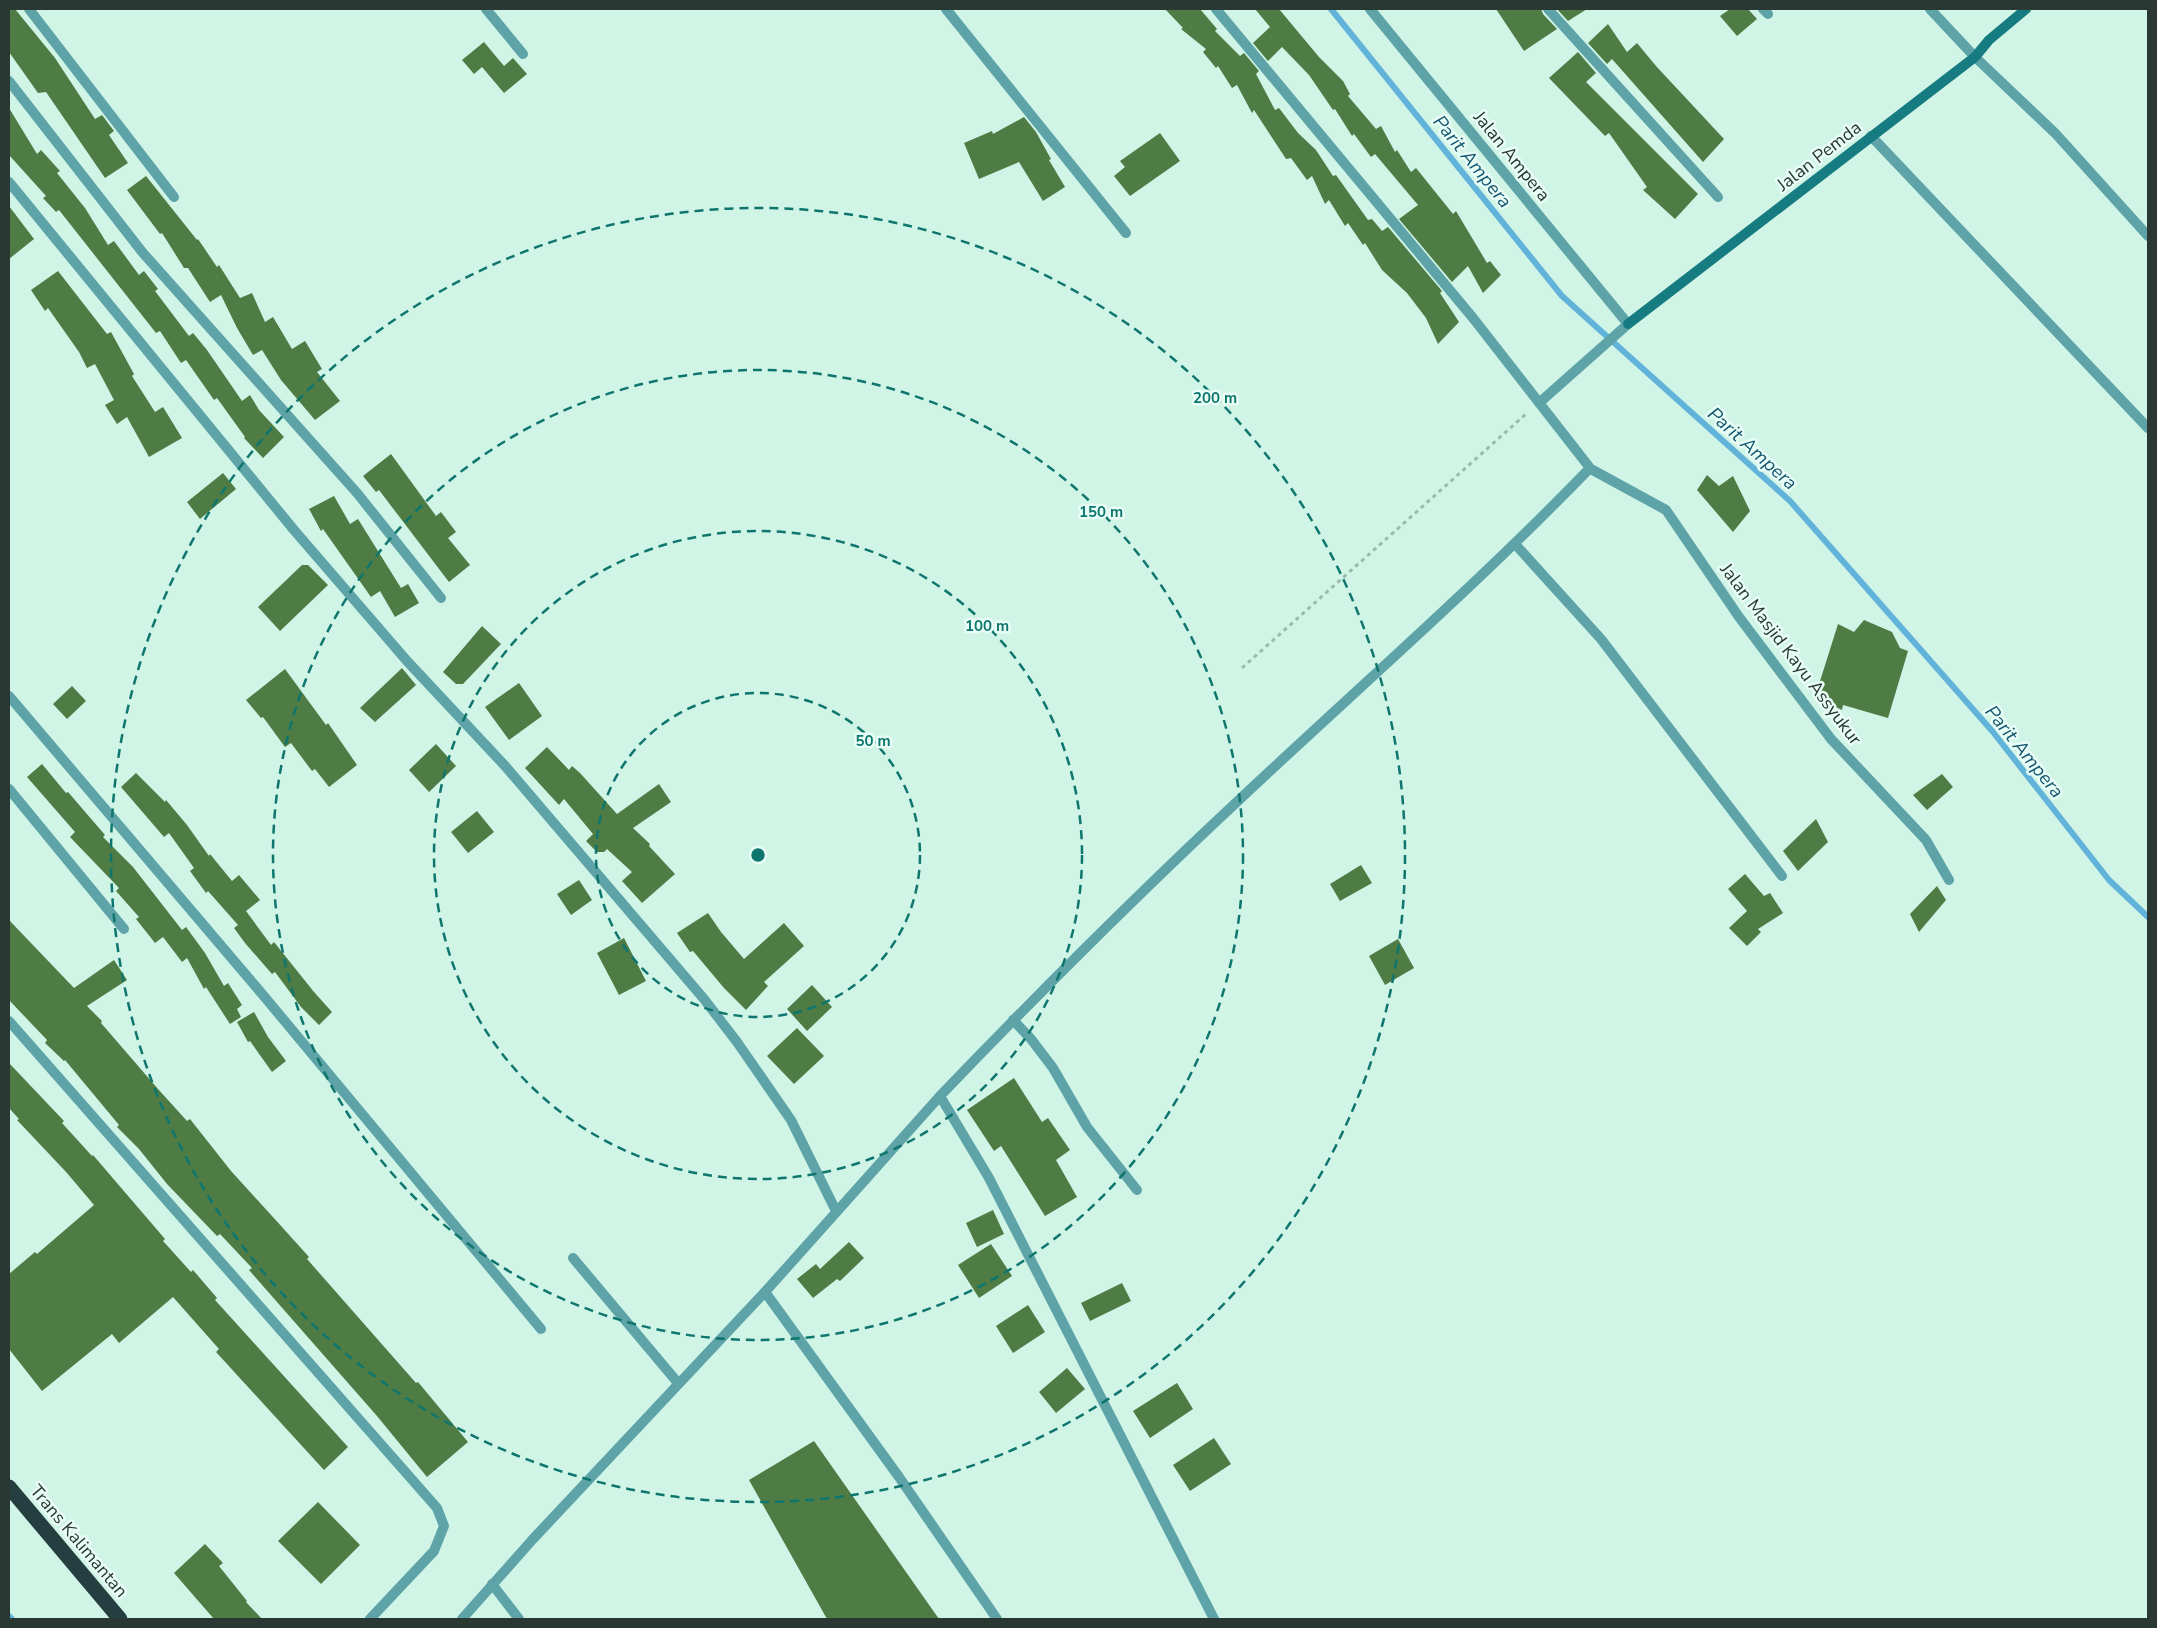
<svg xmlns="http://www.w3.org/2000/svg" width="2157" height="1628" viewBox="0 0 2157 1628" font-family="'Nunito Sans',sans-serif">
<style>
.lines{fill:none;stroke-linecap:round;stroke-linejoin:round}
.stream{stroke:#62b3da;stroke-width:6}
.building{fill:#4e7c44}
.path{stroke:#9cbaae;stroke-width:3;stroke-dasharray:4 4;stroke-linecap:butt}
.lane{stroke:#5da3a7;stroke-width:10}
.street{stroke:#5da3a7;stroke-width:10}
.secondary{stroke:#167c81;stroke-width:10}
.highway{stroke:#253e40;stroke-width:15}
.ring{fill:none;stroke:#0f766e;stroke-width:2.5;stroke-dasharray:9 6}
.labels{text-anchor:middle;stroke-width:5;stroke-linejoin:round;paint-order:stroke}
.street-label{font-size:18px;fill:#2a3833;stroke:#e8fdf5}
.water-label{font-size:19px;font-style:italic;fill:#155671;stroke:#e8fdf5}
.centre{fill:#0f766e;stroke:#e8fdf5;stroke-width:2.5}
.ring-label{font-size:15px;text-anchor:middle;font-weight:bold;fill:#0f766e;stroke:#e8fdf5;stroke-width:5;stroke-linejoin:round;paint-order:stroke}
</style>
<rect width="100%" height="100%" fill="#d0f4e6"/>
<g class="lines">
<path class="stream" d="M1331,9L1562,296L1790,501L1993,732L2109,880L2148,917
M9,1616L12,1619"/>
</g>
<path class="building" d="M9,9H15L55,58L95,119L102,115L114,131L109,135L128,163L105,178L46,92L38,93L9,52Z
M1165,9H1200L1217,29L1215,31L1240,56L1244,53L1259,71L1256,74L1275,110L1279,108L1298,133L1316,150L1333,176L1336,175L1368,220L1372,219L1382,231L1388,227L1442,291L1440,293L1459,322L1438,344L1426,318L1407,293L1382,270L1365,243L1363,245L1348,223L1345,226L1329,200L1325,204L1312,176L1307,180L1291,158L1286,159L1254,110L1252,113L1237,85L1232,88L1218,66L1216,68L1203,52L1206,49L1181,29L1183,28Z
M1255,9H1279L1319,57L1343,81L1350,94L1348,96L1376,129L1381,126L1395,152L1397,150L1411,172L1416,168L1453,214L1456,211L1487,263L1490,261L1501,275L1483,293L1468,266L1452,282L1399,219L1418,205L1375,154L1371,157L1354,134L1352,136L1335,109L1333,110L1309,75L1282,47L1268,61L1253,43L1270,27Z
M1496,9H1541L1543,14L1557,29L1524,51Z
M1557,9H1587L1568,21Z
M1730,9H1748L1757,19L1737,36L1720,16Z
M1608,24L1627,52L1637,43L1656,66L1724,139L1703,162L1612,59L1607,64L1588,43Z
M484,42L504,66L513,58L527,74L504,93L482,67L474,74L462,60Z
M1578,52L1596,73L1586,82L1698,194L1675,219L1643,190L1647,187L1609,133L1605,136L1549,78Z
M9,108L37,154L41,150L60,171L57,173L85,208L108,245L114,241L139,275L144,271L158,289L155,291L189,336L193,333L207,350L242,401L250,395L259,410L284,437L263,458L244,438L245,437L217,398L214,400L186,360L181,363L160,331L156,333L59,210L56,212L43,198L46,196L9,155Z
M1024,117L1036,132L1051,159L1049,160L1065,187L1043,201L1019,162L979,179L964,143L992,131L993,134Z
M1160,133L1180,161L1130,196L1114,176L1125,167L1120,161Z
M146,176L197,240L198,239L217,267L219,265L240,298L252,293L265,322L273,317L292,349L305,341L322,369L317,372L340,401L315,420L281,380L262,350L253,355L237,328L221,295L210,302L188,268H184L162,233L160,234L127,190Z
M9,206L34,239L9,259Z
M58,271L107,334L111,332L134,374L132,376L155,412L163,407L182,438L149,457L127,417L117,424L105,405L114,400L95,364L87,368L79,352L48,308L45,311L31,290Z
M391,454L436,516L441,512L456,532L448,538L470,565L449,582L379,490L376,492L363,476Z
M223,473L236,489L200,519L187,502Z
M1707,475L1719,486L1733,476L1750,511L1733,532L1697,490Z
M334,496L350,524L358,519L401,588L408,584L419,603L395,617L380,591L371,597L323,529L321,531L309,509Z
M302,565H308L328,585L280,631L258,607Z
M1864,620L1892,632L1900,648L1908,651L1888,718L1843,705L1842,710L1815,697L1838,624L1854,632Z
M482,626L501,644L463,684H456L443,672Z
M402,668L416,685L375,722L360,708Z
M285,669L326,725L328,723L357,765L329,787L315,769L312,771L291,743L285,747L263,717L261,718L246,700Z
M519,683L542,716L509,740L485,707Z
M72,686L86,701L67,719L53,704Z
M436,744L456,766L429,792L409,770Z
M547,747L569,770L572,766L580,773L617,814L659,784L671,802L633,828L650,844L649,846L675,874L642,903L622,881L632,872L607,849L604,852H597L586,841L593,834L564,799L559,805L525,768Z
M42,764L66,793L68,792L105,835L103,837L133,867L182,930L186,927L205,953L224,986L228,983L242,1005L237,1009L241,1017L230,1024L206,987L204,989L187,958L182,962L163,937L155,943L136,919L139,917L116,891L119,888L70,837L75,832L27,777Z
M136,773L165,802L166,800L187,825L209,856L210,854L232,881L239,875L260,900L246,911L271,945L274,942L314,992L332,1012L319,1025L301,1007L275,972L272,974L245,943L234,928L238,925L208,891L206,893L190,871L194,868L169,833L164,837L121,787Z
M1942,774L1953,787L1927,810L1913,795Z
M477,811L494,832L468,853L451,832Z
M1816,819L1828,842L1798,871L1783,851Z
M1361,865L1372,883L1340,901L1330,884Z
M1745,874L1764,896L1770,893L1783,913L1758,929L1761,932L1747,946L1729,928L1747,911L1728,889Z
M579,880L592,900L571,915L557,894Z
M1937,886L1946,900L1919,932L1910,914Z
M708,913L721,932L744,959L784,923L804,946L764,982L768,986L746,1010L724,988L693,951L690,952L677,933Z
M9,920L74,988L114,960L127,980L87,1006L102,1021L101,1023L158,1089L187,1121L190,1119L231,1171L282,1227L309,1257L307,1259L416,1383L418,1382L468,1442L427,1477L377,1416L249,1270L252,1268L220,1234L217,1236L167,1184L139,1149L117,1127L119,1125L65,1060L64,1061L45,1043L47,1040L9,1000Z
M624,938L646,981L619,995L597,953Z
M1398,939L1414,968L1385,985L1369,956Z
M812,985L832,1007L807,1031L787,1009Z
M254,1012L268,1037L286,1061L272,1072L250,1041L248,1042L237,1022Z
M797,1028L824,1056L794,1084L767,1056Z
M9,1063L64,1121L62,1123L92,1156L93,1155L165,1239L163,1241L191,1272L193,1270L217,1298L215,1300L348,1447L324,1470L216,1352L219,1349L173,1297L119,1343L112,1334L42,1391L9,1349V1274L35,1252L37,1254L94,1205L67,1173L17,1120L19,1119L9,1108Z
M1014,1078L1042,1122L1048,1118L1070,1150L1056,1160L1077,1197L1045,1216L1001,1146L994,1151L967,1110Z
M993,1210L1004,1234L977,1247L966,1223Z
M849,1242L864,1258L840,1281L837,1279L813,1298L797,1279L816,1264L820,1269Z
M991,1244L1012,1276L979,1298L958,1265Z
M1122,1283L1131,1301L1090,1321L1081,1303Z
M1028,1305L1045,1332L1013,1353L996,1326Z
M1067,1368L1085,1389L1056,1413L1039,1392Z
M1177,1383L1193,1409L1150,1438L1133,1411Z
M1214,1438L1231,1464L1190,1491L1173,1465Z
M814,1441L939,1619H827L749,1480Z
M318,1502L360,1545L321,1584L278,1541Z
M205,1544L223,1563L219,1566L247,1601L246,1602L262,1619H214L174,1573Z"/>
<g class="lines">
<path class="path" d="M1242,668L1527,413"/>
<path class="lane" d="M1013,1020L1031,1039L1053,1068L1087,1127L1137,1190
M9,1021L437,1508L444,1526L434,1551L370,1619
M573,1258L678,1383
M765,1292L899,1477L997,1619
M492,1584L519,1619"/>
<path class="street" d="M29,9L174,197
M486,9L523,54
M946,9L1126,233
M1370,9L1628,324L1539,403
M1548,9L1718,197
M1763,9L1768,14
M1930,9L1975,57L2055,133L2148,236
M9,81L143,253L357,493L441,598
M1871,136L2148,428
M9,182L294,530L407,661L506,767L704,999L737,1042L791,1120L836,1211
M1589,468L1666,510L1739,617L1831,739L1926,840L1949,880
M1515,544L1601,639L1782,876
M9,696L263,995L541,1329
M9,789L124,929
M940,1096C1037,995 1137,895 1240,799C1357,689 1478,584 1590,468L1473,318L1216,9
M462,1619L533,1539L765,1292L940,1096L989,1178L1214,1619"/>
<path class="secondary" d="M1628,324L1975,57L1989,40L2026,9"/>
<path class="highway" d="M9,1487L120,1619"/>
</g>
<g class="ring">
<circle cx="758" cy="855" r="162"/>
<circle cx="758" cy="855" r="324"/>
<circle cx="758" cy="855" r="485"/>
<circle cx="758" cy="855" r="647"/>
</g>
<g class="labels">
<g class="street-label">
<text transform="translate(1512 156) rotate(51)" y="6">Jalan Ampera</text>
<text transform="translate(1819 156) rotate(-38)" y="6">Jalan Pemda</text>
<text transform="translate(1791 654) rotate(53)" y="6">Jalan Masjid Kayu Assyukur</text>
<text transform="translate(79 1541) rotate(50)" y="6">Trans Kalimantan</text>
</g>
<g class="water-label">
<text transform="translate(1473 161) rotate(51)" y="7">Parit Ampera</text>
<text transform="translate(1753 448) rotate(42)" y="7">Parit Ampera</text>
<text transform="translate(2025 751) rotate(51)" y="7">Parit Ampera</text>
</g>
</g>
<circle cx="758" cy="855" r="8" class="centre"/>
<g class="ring-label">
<text x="1215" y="403">200 m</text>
<text x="1101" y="517">150 m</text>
<text x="987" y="631">100 m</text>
<text x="873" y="746">50 m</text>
</g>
<rect width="2157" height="1628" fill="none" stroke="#2a3833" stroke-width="20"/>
</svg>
